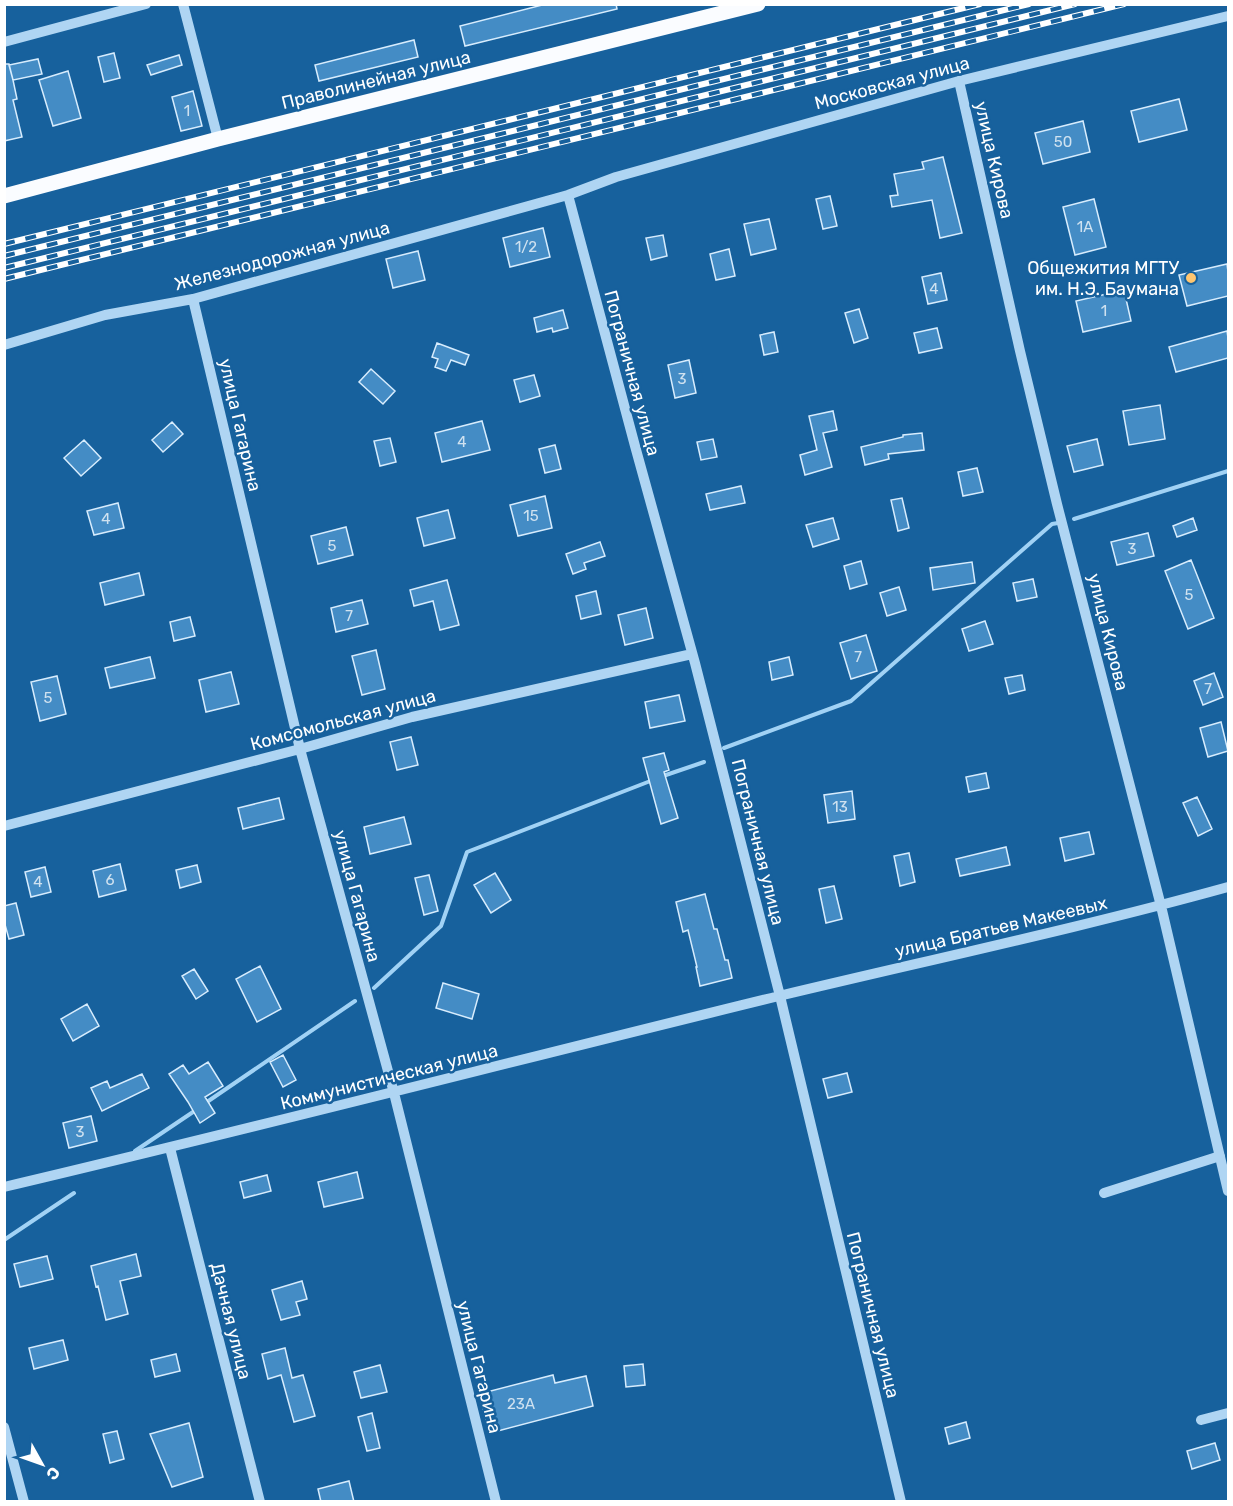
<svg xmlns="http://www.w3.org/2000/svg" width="1233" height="1506" viewBox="0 0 1233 1506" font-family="Rubik,sans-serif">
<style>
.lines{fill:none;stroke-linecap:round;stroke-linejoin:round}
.stream{stroke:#a1d2f5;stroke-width:4}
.building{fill:#448cc5;stroke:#d7ecfd;stroke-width:1.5}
.minor{stroke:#afd5f3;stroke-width:10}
.major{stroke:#fafcff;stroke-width:15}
.rail-casing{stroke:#fff;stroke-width:6}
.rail{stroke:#17619d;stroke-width:4;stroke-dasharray:11;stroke-linecap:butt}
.poi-dot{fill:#ffc670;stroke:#17619d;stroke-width:2}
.labels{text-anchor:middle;stroke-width:5;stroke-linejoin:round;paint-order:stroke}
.number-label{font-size:15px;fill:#d0e2f0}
.street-label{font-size:18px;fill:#fff;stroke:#17619d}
.poi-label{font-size:18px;fill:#fff;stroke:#17619d;text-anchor:end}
</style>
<rect width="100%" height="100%" fill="#17619d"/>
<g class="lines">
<path class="stream" d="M1074,519L1228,471
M724,748L851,701L1052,524L1058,523
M663,776L704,762
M374,988L441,926L467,852L653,780
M204,1104L355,1001
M135,1151L196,1110
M4,1240L74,1193"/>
</g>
<path class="building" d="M546,4H616L617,9L465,46L460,26Z
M414,40L418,57L319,81L315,65Z
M114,53L120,78L104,82L98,57Z
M179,55L182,65L151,75L147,65Z
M38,59L42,74L13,80L17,99L13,100L22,137L4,141V64H9L13,80L9,65Z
M68,71L81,118L53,126L39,80Z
M193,91L202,126L181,131L172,97Z
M1179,99L1187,130L1139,142L1131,111Z
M1083,121L1090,152L1043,164L1035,133Z
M943,157L962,233L940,238L932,200L892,207L890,196L898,195L894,174L924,169L922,162Z
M830,196L837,226L823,229L816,199Z
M1094,199L1106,247L1075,255L1063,207Z
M769,219L776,249L751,255L744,224Z
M543,228L550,257L510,267L503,238Z
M663,235L667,256L651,260L646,238Z
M729,249L735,276L716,280L710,254Z
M418,251L425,280L393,288L386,259Z
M1227,264L1228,272V296L1187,306L1179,275Z
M941,273L947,300L928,304L922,277Z
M1124,290L1131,321L1083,332L1076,301Z
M859,309L868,338L854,343L845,313Z
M563,310L568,328L553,332L552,328L537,332L534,318Z
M937,328L942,348L919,353L914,333Z
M1227,331L1228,338V358L1176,372L1169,347Z
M774,332L778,352L764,355L760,335Z
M437,343L469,355L465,365L451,360L446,371L435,367L438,359L432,357Z
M689,360L696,393L675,398L668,365Z
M371,369L395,391L383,404L359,382Z
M534,375L540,396L520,402L514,380Z
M1160,405L1165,439L1129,445L1123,411Z
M833,411L837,430L823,433L832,467L805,475L800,455L817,450L809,416Z
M482,421L490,450L442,462L435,433Z
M172,422L183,434L163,452L152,440Z
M922,433L924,450L888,454L889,459L865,465L861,447L903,437V435Z
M390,438L396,462L380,466L374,441Z
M713,439L717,457L701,460L697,442Z
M1097,439L1103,465L1074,472L1067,446Z
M84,440L101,458L81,476L64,458Z
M555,445L561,469L545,473L539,449Z
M977,468L983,492L963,496L958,472Z
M741,486L745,503L710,510L706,494Z
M545,496L552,528L518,536L510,505Z
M902,498L909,528L898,531L891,500Z
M118,503L124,528L94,535L87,511Z
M448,510L455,538L424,546L417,518Z
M833,518L839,539L813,547L806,525Z
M1193,518L1197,530L1177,537L1173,526Z
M346,527L353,555L318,564L311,536Z
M1148,533L1154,556L1117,565L1111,542Z
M600,542L605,556L584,563L586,569L573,574L566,554Z
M1191,560L1214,618L1188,629L1165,571Z
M861,561L867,584L850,589L844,566Z
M972,562L975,583L933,590L930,568Z
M139,573L144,595L105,605L100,583Z
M1033,579L1037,597L1017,601L1013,583Z
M447,580L459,625L440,630L433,601L414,606L410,590Z
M899,587L906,610L887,616L880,593Z
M596,591L601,614L581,619L576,596Z
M362,600L368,624L336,632L331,608Z
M646,608L653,638L625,645L618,615Z
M190,617L195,636L174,641L170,622Z
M985,621L993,644L969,651L962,629Z
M866,635L877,671L851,679L840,643Z
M376,650L385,689L362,695L352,656Z
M150,657L155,678L110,688L105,668Z
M789,657L793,675L772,680L769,662Z
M231,672L239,704L206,712L199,680Z
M1214,673L1223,697L1203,705L1194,681Z
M1022,675L1025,690L1009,694L1005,678Z
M57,676L66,714L40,721L31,682Z
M679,695L685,721L650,728L645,702Z
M1221,722L1228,751L1208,757L1200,728Z
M411,737L418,765L397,770L390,742Z
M664,753L669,770L664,772L678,818L661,824L643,758Z
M986,773L989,788L969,792L966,777Z
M852,791L855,819L828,823L824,795Z
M1197,797L1212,829L1198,836L1183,803Z
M279,798L284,819L243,829L238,808Z
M404,817L411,844L370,854L364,827Z
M1089,832L1094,854L1065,861L1060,838Z
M1006,847L1010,865L960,876L956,859Z
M909,853L915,882L900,886L894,856Z
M120,864L126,890L99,897L93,871Z
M197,865L201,882L180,888L176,870Z
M45,867L51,892L31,897L25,872Z
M495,873L511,900L491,913L474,885Z
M429,875L438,911L424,915L415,878Z
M834,886L842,919L826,923L819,889Z
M705,894L714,929H717L725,960H728L732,978L700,986L696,967H697L688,930L683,932L676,902Z
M16,903L24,935L9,939L4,921V906Z
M260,966L281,1009L257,1022L236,979Z
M194,969L208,991L196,999L182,976Z
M443,983L479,994L472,1019L436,1008Z
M87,1004L99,1026L73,1041L61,1019Z
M283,1055L296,1080L283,1087L270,1062Z
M208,1062L223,1086L205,1097L215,1113L200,1123L188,1102L169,1074L183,1065L189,1074Z
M847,1073L852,1092L828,1098L823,1079Z
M142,1074L149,1088L102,1111L91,1088L107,1081L110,1088Z
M91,1116L97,1141L69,1148L63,1123Z
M357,1172L363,1198L324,1207L318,1182Z
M267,1175L271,1191L244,1198L240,1182Z
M136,1254L141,1276L120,1281L128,1314L106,1320L98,1286L96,1287L91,1266Z
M47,1256L53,1279L20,1287L14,1264Z
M302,1281L307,1299L296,1302L300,1315L281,1320L272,1290Z
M63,1340L68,1360L34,1369L29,1348Z
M285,1348L292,1378L303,1375L315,1416L294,1422L281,1375L268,1379L262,1354Z
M176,1354L180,1371L155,1377L151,1360Z
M643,1364L645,1385L626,1387L624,1366Z
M380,1365L387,1392L361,1398L354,1372Z
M553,1375L555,1383L586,1376L593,1406L490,1433L479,1394Z
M372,1413L380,1448L367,1451L358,1417Z
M966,1422L970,1438L949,1444L945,1428Z
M189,1423L203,1477L172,1487L150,1434Z
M117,1431L124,1459L110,1463L103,1434Z
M1215,1443L1220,1460L1192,1469L1187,1451Z
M349,1481L354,1502H321L318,1489Z"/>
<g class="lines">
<path class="minor" d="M183,4L218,139
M4,42L146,4
M959,81L1020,351L1057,504L1161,906L1228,1191
M568,195L635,446L695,663L780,996L901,1502
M193,299L300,749L394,1093L496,1502
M4,345L105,315L193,299L568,195L616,177L959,81L1228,16
M4,826L300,749L412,717L692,654
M170,1148L260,1502
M4,1187C263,1126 521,1059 779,996C929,960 1080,928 1228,887
M1104,1193L1220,1156
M1201,1420L1228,1413
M4,1427L24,1502"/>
<path class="major" d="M4,196L218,139L758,4"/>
<g class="rail-casing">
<path id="rail" d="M4,244L980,4
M4,256L1029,4
M4,268L1075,4
M4,279L1124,4"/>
</g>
<use href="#rail" class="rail"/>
</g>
<circle class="poi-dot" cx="1191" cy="278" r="6"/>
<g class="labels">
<g class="number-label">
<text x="187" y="116">1</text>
<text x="1063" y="147">50</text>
<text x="1085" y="232">1А</text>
<text x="526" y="252">1/2</text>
<text x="934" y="294">4</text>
<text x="1104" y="316">1</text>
<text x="682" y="384">3</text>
<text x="462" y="447">4</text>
<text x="531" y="521">15</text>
<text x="106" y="524">4</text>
<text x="332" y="551">5</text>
<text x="1132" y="554">3</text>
<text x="1189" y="600">5</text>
<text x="349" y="621">7</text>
<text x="858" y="662">7</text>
<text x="1208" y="694">7</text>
<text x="48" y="703">5</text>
<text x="840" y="812">13</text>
<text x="110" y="885">6</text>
<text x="38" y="887">4</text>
<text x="80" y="1137">3</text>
<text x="521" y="1409">23А</text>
</g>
<g class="street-label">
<text transform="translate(376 80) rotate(-14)" y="6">Праволинейная улица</text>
<text transform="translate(892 83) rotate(-15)" y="6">Московская улица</text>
<text transform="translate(994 160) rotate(77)" y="6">улица Кирова</text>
<text transform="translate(282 256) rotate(-15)" y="6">Железнодорожная улица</text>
<text transform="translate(632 373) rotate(75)" y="6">Пограничная улица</text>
<text transform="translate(240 425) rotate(77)" y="6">улица Гагарина</text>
<text transform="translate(1108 632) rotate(76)" y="6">улица Кирова</text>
<text transform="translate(343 720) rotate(-15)" y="6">Комсомольская улица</text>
<text transform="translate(758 842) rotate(76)" y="6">Пограничная улица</text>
<text transform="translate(357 896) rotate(75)" y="6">улица Гагарина</text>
<text transform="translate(1001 927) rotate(-13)" y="6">улица Братьев Макеевых</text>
<text transform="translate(389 1077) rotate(-14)" y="6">Коммунистическая улица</text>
<text transform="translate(873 1315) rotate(76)" y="6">Пограничная улица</text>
<text transform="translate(231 1321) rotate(76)" y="6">Дачная улица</text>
<text transform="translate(479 1367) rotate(76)" y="6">улица Гагарина</text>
</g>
<g class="poi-label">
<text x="1179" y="274">Общежития МГТУ<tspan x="1179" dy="21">им. Н.Э. Баумана</tspan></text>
</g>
</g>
<rect width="1233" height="1506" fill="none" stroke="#ffffff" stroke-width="12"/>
<g transform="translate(42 1464) rotate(130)" stroke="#17619d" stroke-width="4.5" paint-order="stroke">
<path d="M0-4.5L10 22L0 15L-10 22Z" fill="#ffffff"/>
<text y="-9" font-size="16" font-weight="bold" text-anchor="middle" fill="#ffffff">С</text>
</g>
</svg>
